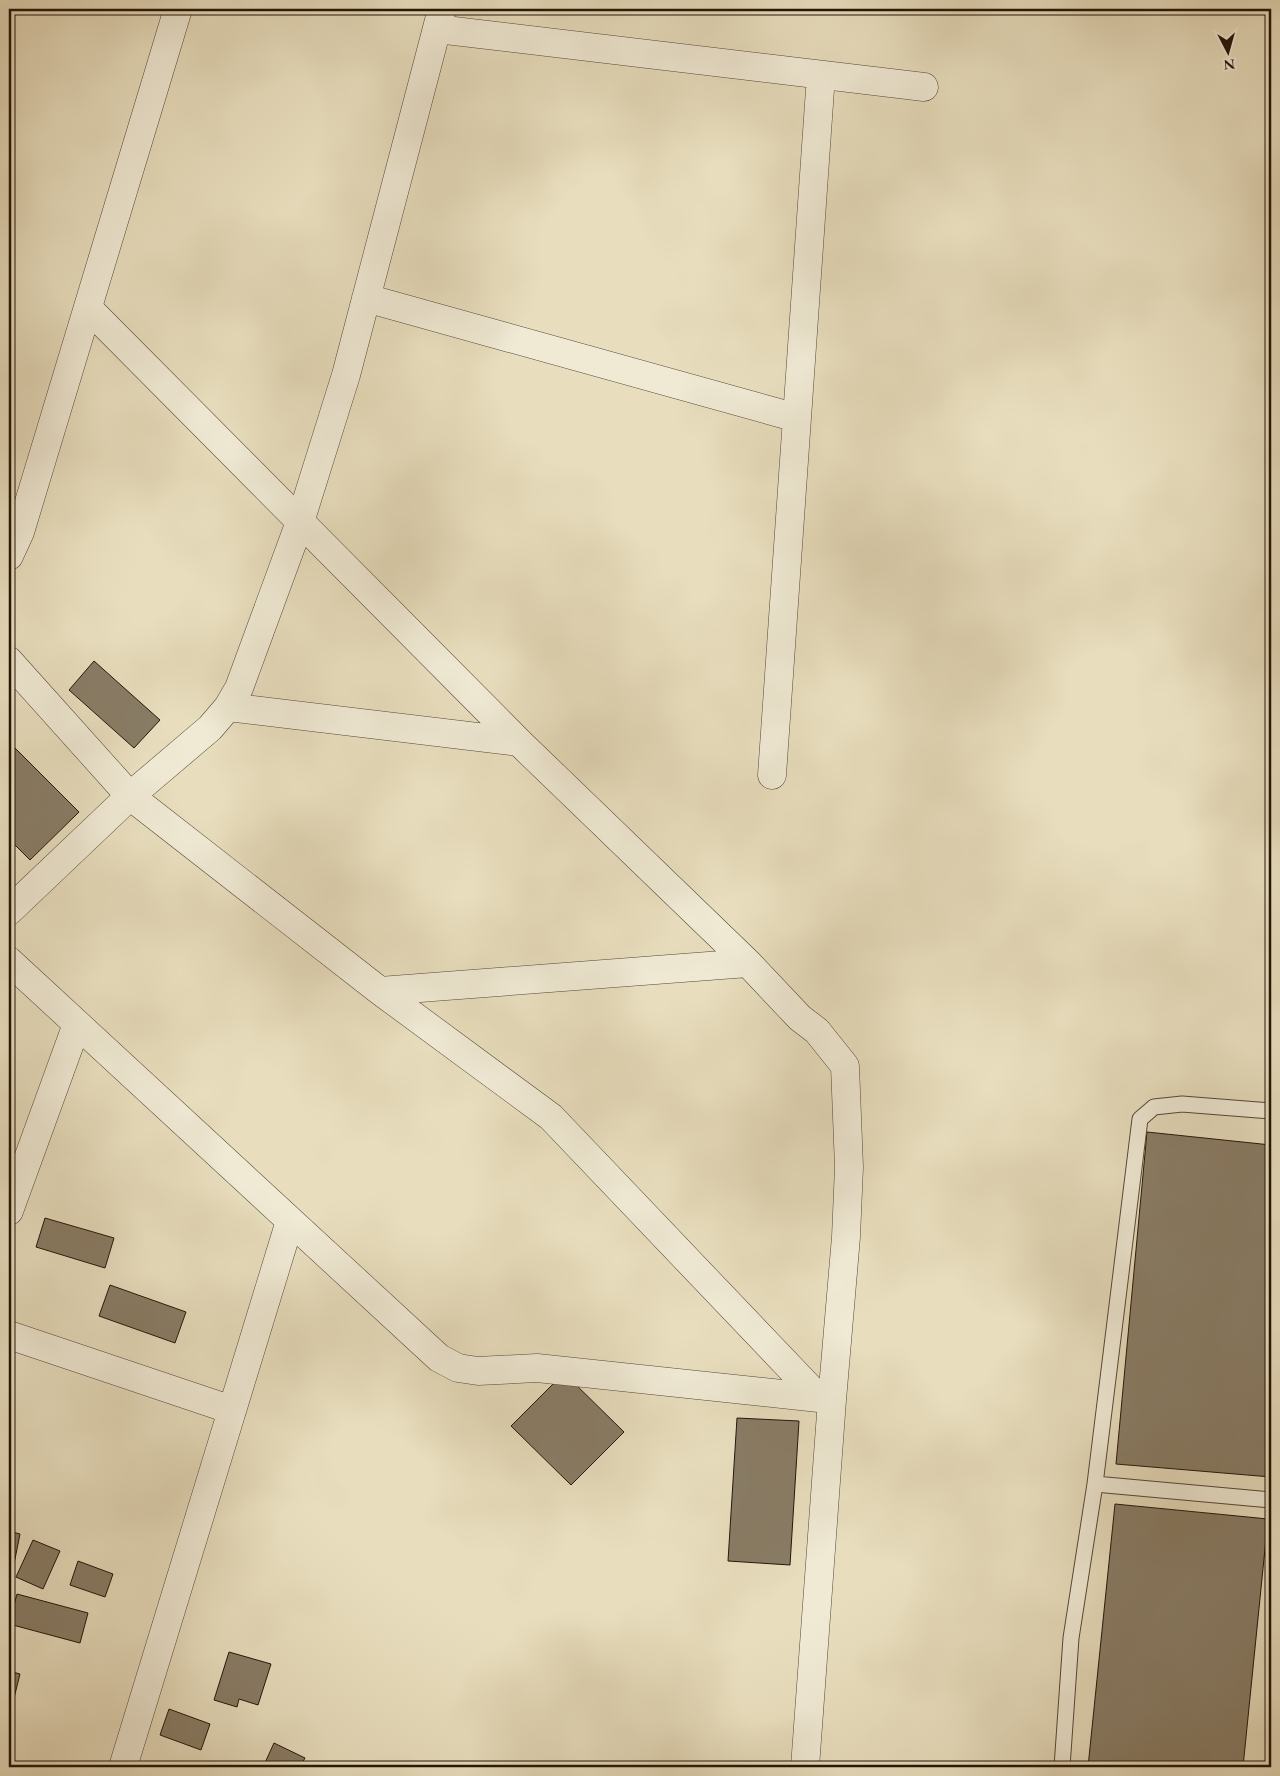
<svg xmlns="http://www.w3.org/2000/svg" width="1280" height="1776" viewBox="0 0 1280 1776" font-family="'EB Garamond',serif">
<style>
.building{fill:#897d67;stroke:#231409}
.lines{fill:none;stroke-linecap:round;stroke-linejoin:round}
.lane-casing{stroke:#544636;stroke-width:17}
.street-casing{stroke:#544636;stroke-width:29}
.lane{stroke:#f0ead5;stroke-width:15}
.street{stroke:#f0ead5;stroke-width:28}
</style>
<rect width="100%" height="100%" fill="#e8debe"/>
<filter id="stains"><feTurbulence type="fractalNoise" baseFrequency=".004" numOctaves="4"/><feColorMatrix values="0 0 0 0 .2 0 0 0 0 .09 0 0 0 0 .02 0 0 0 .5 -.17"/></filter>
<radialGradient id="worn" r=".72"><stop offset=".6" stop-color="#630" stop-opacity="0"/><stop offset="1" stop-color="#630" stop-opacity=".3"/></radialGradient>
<path class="building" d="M94,661L160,720L134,748L69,690Z
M9,693L15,699L9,705Z
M13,746L79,812L30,860L9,839V750Z
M1147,1132L1271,1145V1477L1116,1464Z
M45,1218L114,1238L105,1268L36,1247Z
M110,1285L186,1312L175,1343L99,1316Z
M564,1373L624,1432L571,1485L511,1426Z
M737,1418L799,1421L790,1565L728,1561Z
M1115,1504L1268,1519L1243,1767H1088Z
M9,1531L20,1534L9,1589Z
M33,1540L60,1551L43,1589L16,1577Z
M78,1561L113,1574L105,1597L70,1585Z
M17,1594L88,1613L80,1643L9,1624Z
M229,1652L271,1664L258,1705L239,1699L237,1707L214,1700Z
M9,1671L20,1674L10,1714H9Z
M169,1709L210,1724L201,1750L160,1735Z
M274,1743L305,1758L300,1767H269L264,1765Z"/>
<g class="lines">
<g class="lane-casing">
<path id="lane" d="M1095,1484L1271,1500
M1062,1767L1071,1638L1095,1484L1140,1119L1154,1107L1182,1104L1271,1111"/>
</g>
<g class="street-casing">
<path id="street" d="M437,29L924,87
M366,298L797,418
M88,308L519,742L748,963L800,1018L817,1031L845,1066L849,1167L846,1237L832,1400L805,1767
M9,556L20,532L178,9
M9,661L130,796L380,991L551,1117L819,1398L832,1400
M228,707L519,742
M772,775L821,75
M9,911L130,796L210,728L228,707L239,688L300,522L346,375L442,9
M9,961L439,1358L458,1368L478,1371L537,1368L819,1398
M380,991L748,963
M9,1211L77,1024
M9,1335L232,1410
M123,1767L290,1221"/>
</g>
<use href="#lane" class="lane"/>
<use href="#street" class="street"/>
</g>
<rect width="1280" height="1776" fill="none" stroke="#e8debe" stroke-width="30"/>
<rect x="10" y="10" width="1260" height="1756" fill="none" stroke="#231409" stroke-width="2.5"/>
<rect x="15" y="15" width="1250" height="1746" fill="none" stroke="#231409"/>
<g transform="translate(1228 52) rotate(174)" stroke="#f0ead5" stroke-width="4" paint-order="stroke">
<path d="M0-4L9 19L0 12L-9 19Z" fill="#231409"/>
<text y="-8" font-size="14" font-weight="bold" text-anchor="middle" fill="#231409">N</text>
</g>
<rect width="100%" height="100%" filter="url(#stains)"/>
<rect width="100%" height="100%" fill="url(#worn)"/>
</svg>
